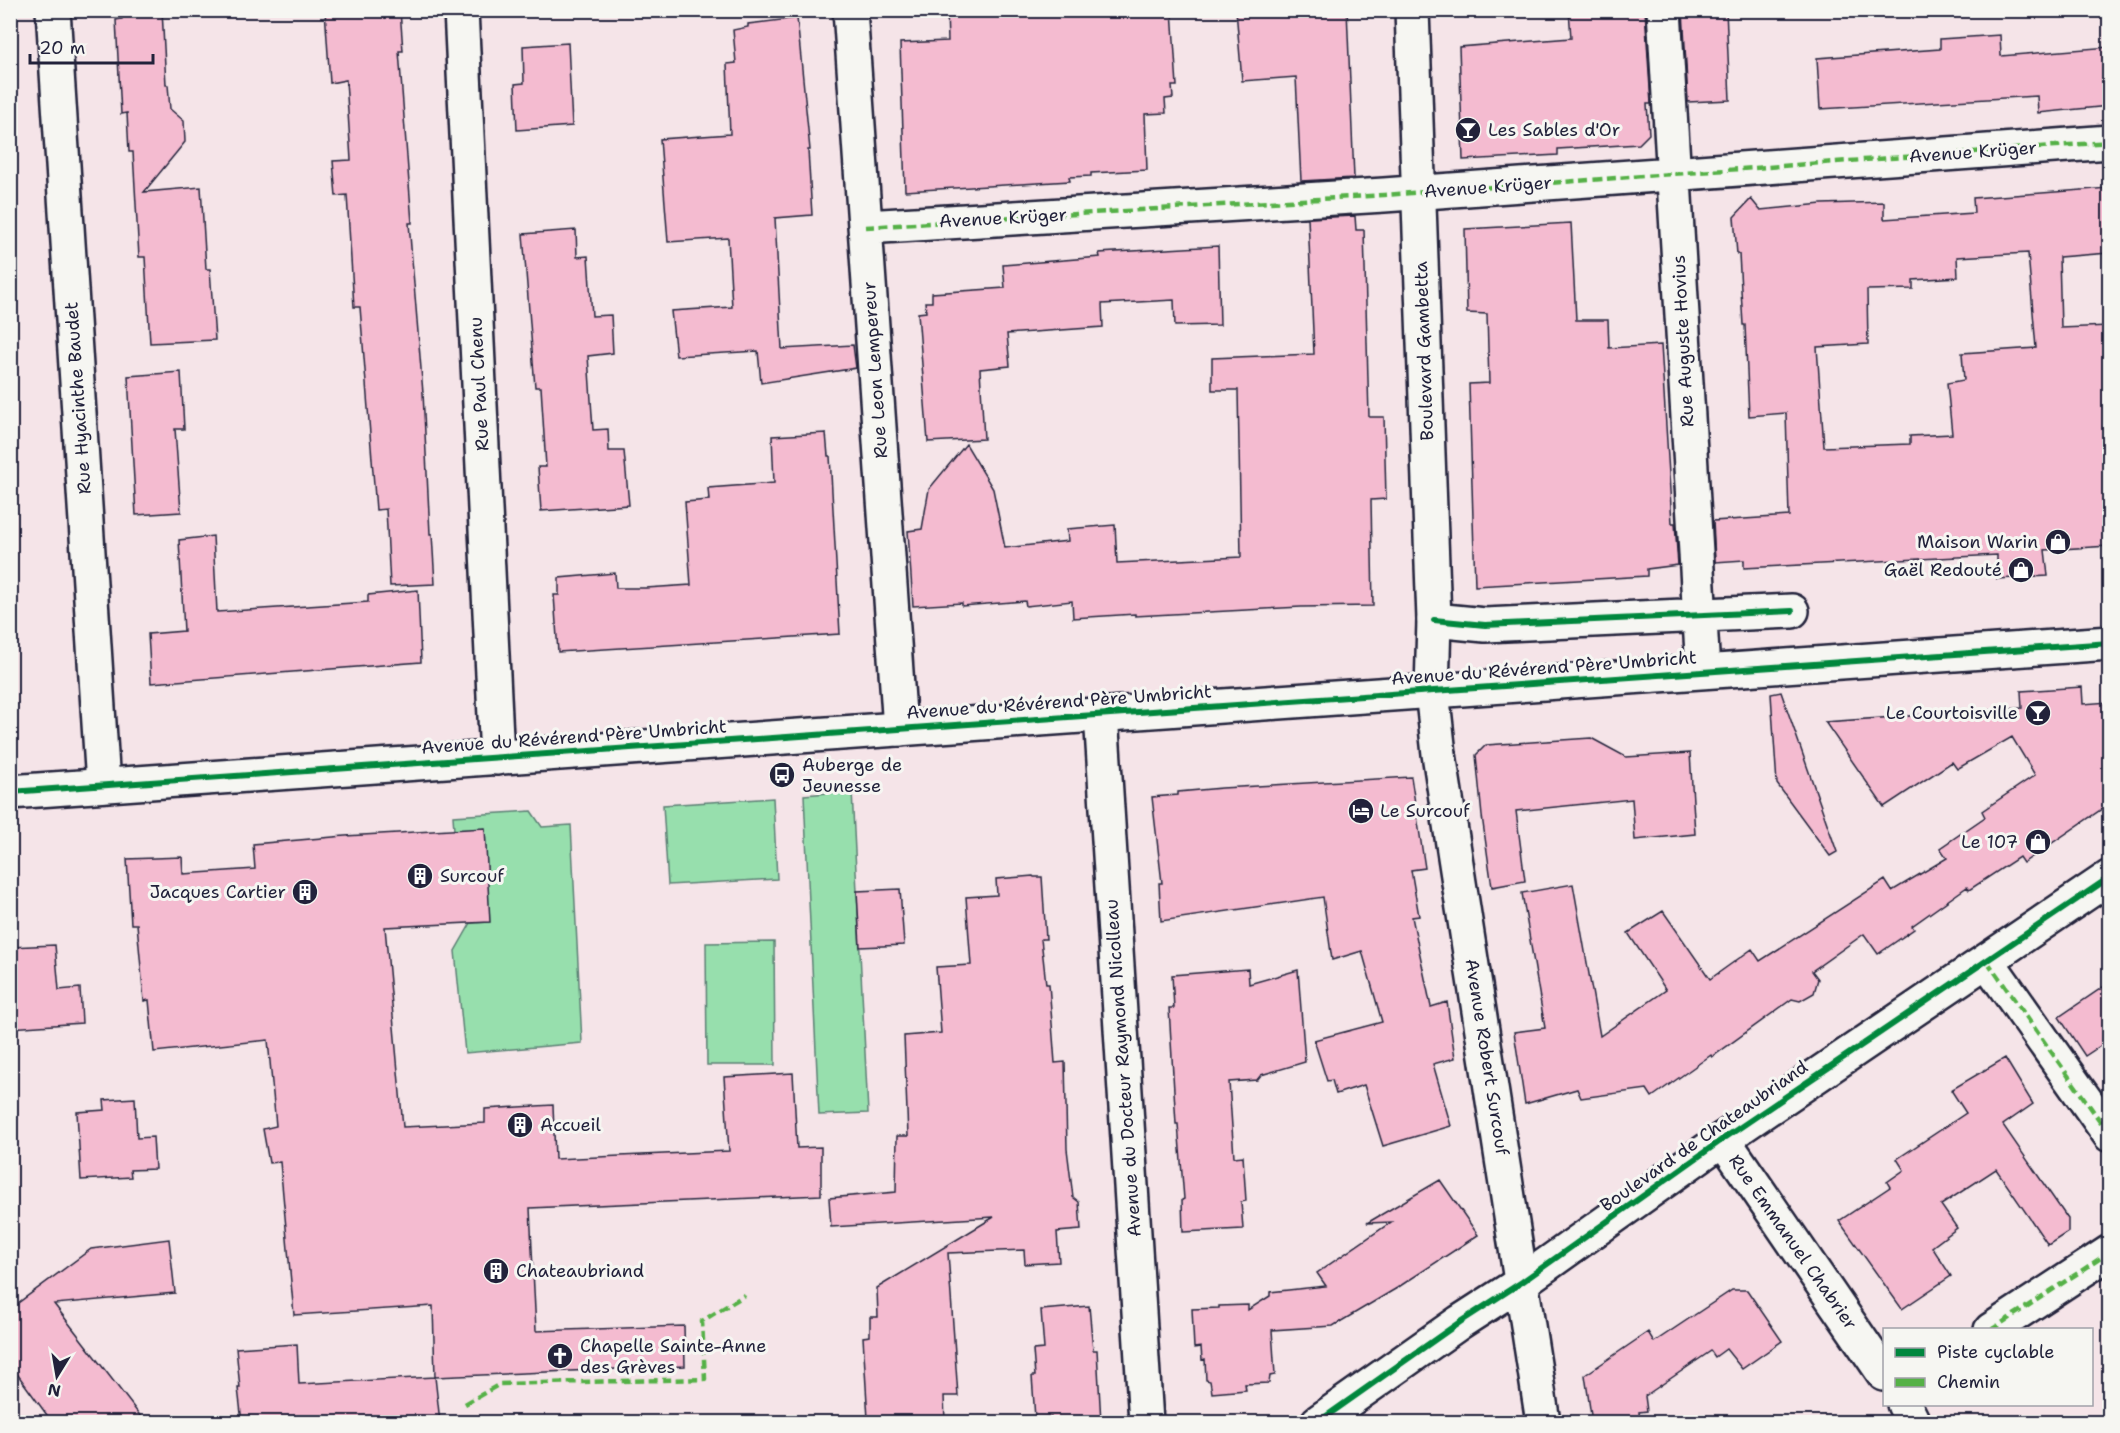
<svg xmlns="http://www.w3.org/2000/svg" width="2120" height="1433" viewBox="0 0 2120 1433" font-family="'Shantell Sans',sans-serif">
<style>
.green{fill:#97dfad;stroke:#5c8074;stroke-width:1.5}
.building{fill:#f4bbd0;stroke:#22223b;stroke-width:1.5;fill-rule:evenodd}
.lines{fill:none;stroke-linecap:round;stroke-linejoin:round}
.street-casing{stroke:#22223b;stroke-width:38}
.secondary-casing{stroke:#22223b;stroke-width:38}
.street{stroke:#f6f6f2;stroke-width:33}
.secondary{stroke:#f6f6f2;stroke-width:33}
.quiet{stroke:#55b146;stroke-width:4.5;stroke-dasharray:9 4.5;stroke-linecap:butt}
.cycleway-casing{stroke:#f6f6f2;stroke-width:10}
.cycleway{stroke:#00873e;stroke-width:6}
.labels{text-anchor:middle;stroke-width:6;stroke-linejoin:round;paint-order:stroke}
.poi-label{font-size:18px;fill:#22223b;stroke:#f6f6f2;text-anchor:start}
.street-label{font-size:18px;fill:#22223b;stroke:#f6f6f2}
</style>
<rect width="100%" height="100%" fill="#f5e4e8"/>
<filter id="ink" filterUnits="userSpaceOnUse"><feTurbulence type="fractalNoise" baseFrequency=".0167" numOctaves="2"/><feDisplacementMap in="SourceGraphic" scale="12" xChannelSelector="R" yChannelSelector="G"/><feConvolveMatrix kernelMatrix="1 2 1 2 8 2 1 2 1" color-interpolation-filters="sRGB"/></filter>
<g filter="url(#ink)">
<path class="green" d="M852,791L868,1113L819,1115L804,795Z
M773,798L777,879L668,885L663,805Z
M531,811L542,827L571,825L582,1043L465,1053L455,951L471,923L489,922L485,829L454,830L453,816Z
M774,942L775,1065H707L706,943Z"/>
<path class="building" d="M121,10H162L166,85H168L170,109L184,121L185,142L144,192L201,187L206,269H210L215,340L150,343L145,257H139L133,152H129L127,113L121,114L116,20L122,19Z
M325,10H400L403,51H399L412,223H409L423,393L430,534H432L435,584L390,586L386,509L376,510L360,307H354L347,195L336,196L333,161L351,160L346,80L330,83Z
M1172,10L1177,86H1172L1173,98L1165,99L1166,113L1145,114L1147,170L1091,173V176L1069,177L1070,181L905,191L900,43L948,41L947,11Z
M1236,10H1347L1354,178L1301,181L1296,77L1242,81Z
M1569,10H1645L1651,104H1647L1649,134L1639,144L1558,149V155L1463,160L1459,47L1571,38Z
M1683,10H1726L1730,100L1688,102Z
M797,18L810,150H808L812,215L775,218L782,349L853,345L856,368L761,383L758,351L676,356L671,311L732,307L728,238L668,242L660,139L730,134L727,64L736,63L733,30L748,27V24Z
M2000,35L2001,56L2109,47V106L2038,113L2037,96L1820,109L1817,58L1940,49V39Z
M568,43L572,126L517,130L515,84L524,83L523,46Z
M2109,188V253L2059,257L2061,328L2109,326V546L2045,550L2048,576L1997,579V555L1744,568V560L1715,562L1713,521L1789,516L1786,413L1749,416L1745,325H1743L1739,254H1737L1734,217L1751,199L1760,210L1822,204L1884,202V219L1974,213L1973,198ZM2028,253L2036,348L1962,353L1964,380L1947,383L1952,434L1910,436V444L1824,447L1817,347L1868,344L1867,290L1913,289V280L1958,277L1957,257Z
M1355,216L1356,230H1364L1369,417H1384L1386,499L1371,500L1373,606L1301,607L1135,616V614L1073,618L1072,601L1026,606L1025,601L962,606V603L913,606L908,531L922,529L929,489L966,444L993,489L1005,548L1068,541L1067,529L1115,525L1117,563L1241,557L1238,390H1212V358L1314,354L1308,218Z
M1571,223L1576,320H1608L1609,348L1661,345L1672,523H1675L1678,565L1647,569V576L1475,586L1469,384L1489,383L1487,314L1467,313L1465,229Z
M576,230L577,257L588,256L592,316L611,315L613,353L588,356L593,430L608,429L609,451H624L629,505L541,511L538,467H546L541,387H535L523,234Z
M1218,246L1220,325L1175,326L1174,300L1102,304L1103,327L1007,334L1010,366L980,369L984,439L928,442L918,313L926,312L925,302H932V293L1005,288L1003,265L1100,257L1099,253Z
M181,372L184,429H175L181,512L136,515L128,376Z
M826,433L828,456H830L840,634L558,652L554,595H559V578L615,573L616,588H646L691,585L685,502L709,500L708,488L774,483L772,436Z
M213,536L217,612L368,602V595L418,590L421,662L151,683L148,634L184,631L179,540Z
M2082,687L2083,704L2109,702V804L2023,863L2019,857L1969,890L1967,887L1912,926L1914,929L1878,954L1864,934L1812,971L1818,979L1814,993L1800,1001L1792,999L1712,1057L1711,1055L1652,1097L1647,1089L1581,1098L1577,1089L1525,1104L1514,1032L1545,1028L1522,893L1573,884L1600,1036L1666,990L1628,933L1663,911L1710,979L1752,949L1760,961L1885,880L1892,891L1947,858L1940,848L1985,817L1982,811L2035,775L2012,737L1957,769L1952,762L1884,807L1825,722L2022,708L2021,691Z
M1781,692L1837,852L1830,856L1777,784L1771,694Z
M1591,738L1626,757L1690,753L1695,834L1635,840L1632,799L1516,811L1525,881L1492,887L1482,816L1476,755L1486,745Z
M1411,777L1425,868L1411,870L1419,916L1412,917L1431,1007L1447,1002L1455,1058L1433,1064L1451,1126L1383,1146L1364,1085L1336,1094L1332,1080L1327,1081L1314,1040L1382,1022L1362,951L1332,960L1323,897L1161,921L1159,883H1162L1152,797L1178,795V792L1222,788Z
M485,828L490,922L385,927L403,1127L485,1123V1109L553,1105L555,1159L729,1151L724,1077L793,1073L797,1148L821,1147V1195L530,1208L536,1331L684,1326L685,1366L435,1377L433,1306L294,1315L280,1162L269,1163L263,1129L276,1126L268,1040L154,1052L149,1000L144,1001L137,924H131L127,859L182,857L183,874L255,869L253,844L345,836Z
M1033,876L1034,877H1042L1046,939H1041L1046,984H1049L1055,1063L1065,1062L1067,1149L1073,1197L1079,1202L1081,1230L1057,1232L1059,1262L1025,1264L1024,1250L948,1253L958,1396H944L945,1422H873V1419H868L863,1337L870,1336V1317H878L877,1288L994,1217L831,1227L829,1198L896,1192L897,1136H908L904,1036L941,1033L936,967L971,965L966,897L997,895L996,879Z
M900,889L904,945L860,947L857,891Z
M55,945L59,990L80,988L82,1023L10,1028V947Z
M1248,969L1249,984L1298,970L1305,1062L1261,1075L1257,1080L1229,1082L1234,1157L1243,1156L1246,1201L1241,1202L1243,1229L1183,1232L1182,1200L1184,1199L1178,1124H1176L1169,1008H1174L1172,975Z
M2109,983V1040L2085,1056L2059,1017Z
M2005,1058L2033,1104L2003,1125L2068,1219V1232L2048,1245L1996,1169L1941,1205L1957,1228L1932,1247L1951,1276L1902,1309L1839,1221L1890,1187L1887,1182L1904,1170L1897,1159L1966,1113L1951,1090Z
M135,1098L137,1138L153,1137L155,1169L130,1170L131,1177L81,1180L77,1112L105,1110L104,1100Z
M1440,1180L1478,1235L1397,1288L1333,1326L1272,1330L1275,1375L1270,1376L1269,1383L1245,1384L1246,1390L1212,1393L1210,1381L1206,1380L1205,1359L1202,1360L1201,1347L1194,1348L1192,1309L1219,1308V1306L1248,1305V1310L1270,1296V1292L1326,1286L1317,1273L1391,1222L1367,1223Z
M169,1239L175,1293L54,1304L145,1422H52L10,1364V1309L91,1249Z
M1732,1290H1747L1782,1341L1742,1369L1726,1349L1715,1357L1711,1351L1645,1396L1647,1411L1639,1412L1640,1422H1592L1585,1375L1648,1332L1654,1342Z
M1089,1306L1093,1350H1097L1101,1422H1051V1417L1035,1418L1032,1376H1035L1033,1350L1044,1349L1041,1310Z
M297,1344L299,1384L435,1377L440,1422H242L238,1388H240L236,1348Z"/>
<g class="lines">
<g class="street-casing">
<path id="street" d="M53,10L103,785
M461,10L497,758
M850,10L900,729
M1664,10L1703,671
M866,227L1384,195L2110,142
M1434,620L1485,625L1792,611
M1432,691L1439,754L1543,1422
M1101,714L1146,1422
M1987,961L2110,1135
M1723,1139L1884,1374
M1991,1330L2110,1252
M1904,1404L1913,1422"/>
</g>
<g class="secondary-casing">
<path id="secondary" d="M1412,10L1434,620L1432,691
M10,792L2110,643
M1318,1422L1460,1322L1522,1282L1723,1139L2110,877"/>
</g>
<use href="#street" class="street"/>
<use href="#secondary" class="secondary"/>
<path class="quiet" d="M866,227L1384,195L2110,142
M1987,961L2110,1135
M1991,1330L2110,1252
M465,1404L500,1384L705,1379L702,1321L745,1295"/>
<g class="cycleway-casing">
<path id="cycleway" d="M1434,620L1485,625L1792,611
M10,792L2110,643
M1318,1422L1460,1322L1522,1282L1723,1139L2110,877"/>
</g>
<use href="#cycleway" class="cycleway"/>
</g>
</g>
<defs>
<g id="bar-disc" transform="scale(1.35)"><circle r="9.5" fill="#22223b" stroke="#f6f6f2"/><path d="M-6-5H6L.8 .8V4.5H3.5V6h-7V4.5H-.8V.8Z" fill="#fff"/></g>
<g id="shop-disc" transform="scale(1.35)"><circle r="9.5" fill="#22223b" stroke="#f6f6f2"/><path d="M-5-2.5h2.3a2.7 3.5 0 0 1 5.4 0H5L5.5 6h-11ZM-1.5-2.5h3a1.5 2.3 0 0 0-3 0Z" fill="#fff"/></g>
<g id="bus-disc" transform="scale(1.35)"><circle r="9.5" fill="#22223b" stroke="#f6f6f2"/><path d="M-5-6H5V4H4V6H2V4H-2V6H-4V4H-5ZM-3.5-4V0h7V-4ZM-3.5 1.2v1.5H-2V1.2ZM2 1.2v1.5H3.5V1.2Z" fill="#fff"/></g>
<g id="hotel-disc" transform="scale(1.35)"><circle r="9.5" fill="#22223b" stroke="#f6f6f2"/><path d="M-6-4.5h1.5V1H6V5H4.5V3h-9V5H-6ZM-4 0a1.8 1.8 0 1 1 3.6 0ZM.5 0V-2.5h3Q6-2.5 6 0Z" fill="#fff"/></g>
<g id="building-disc" transform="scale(1.35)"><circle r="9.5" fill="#22223b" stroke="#f6f6f2"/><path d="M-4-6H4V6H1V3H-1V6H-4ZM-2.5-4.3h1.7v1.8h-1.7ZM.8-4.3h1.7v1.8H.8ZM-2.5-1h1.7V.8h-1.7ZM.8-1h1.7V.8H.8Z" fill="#fff"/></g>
<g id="church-disc" transform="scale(1.35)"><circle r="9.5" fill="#22223b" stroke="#f6f6f2"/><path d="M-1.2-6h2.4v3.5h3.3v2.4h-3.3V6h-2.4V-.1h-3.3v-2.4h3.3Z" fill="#fff"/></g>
</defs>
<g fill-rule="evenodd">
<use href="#bar-disc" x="1468" y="130"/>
<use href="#shop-disc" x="2058" y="542"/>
<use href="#shop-disc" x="2021" y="570"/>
<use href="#bar-disc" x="2038" y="713"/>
<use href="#bus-disc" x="782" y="775"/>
<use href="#hotel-disc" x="1361" y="811"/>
<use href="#shop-disc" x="2038" y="842"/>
<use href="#building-disc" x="420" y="876"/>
<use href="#building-disc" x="305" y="892"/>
<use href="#building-disc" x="520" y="1125"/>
<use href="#building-disc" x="496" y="1271"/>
<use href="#church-disc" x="560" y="1356"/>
</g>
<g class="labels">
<g class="poi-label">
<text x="1488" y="136">Les Sables d'Or</text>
<text x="2038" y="548" text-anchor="end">Maison Warin</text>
<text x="2002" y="576" text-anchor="end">Gaël Redouté</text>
<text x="2018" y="719" text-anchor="end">Le Courtoisville</text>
<text x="802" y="771">Auberge de<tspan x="802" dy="21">Jeunesse</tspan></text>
<text x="1380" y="817">Le Surcouf</text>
<text x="2018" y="848" text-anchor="end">Le 107</text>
<text x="440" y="882">Surcouf</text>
<text x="286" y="898" text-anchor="end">Jacques Cartier</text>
<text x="540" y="1131">Accueil</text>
<text x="516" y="1277">Chateaubriand</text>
<text x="580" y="1352">Chapelle Sainte-Anne<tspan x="580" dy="21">des Grèves</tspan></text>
</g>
<g class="street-label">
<text transform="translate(1973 152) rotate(-4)" y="6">Avenue Krüger</text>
<text transform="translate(1488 187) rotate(-4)" y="6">Avenue Krüger</text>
<text transform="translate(1003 218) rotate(-3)" y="6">Avenue Krüger</text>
<text transform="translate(1683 341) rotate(-93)" y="6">Rue Auguste Hovius</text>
<text transform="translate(1424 351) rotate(-92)" y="6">Boulevard Gambetta</text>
<text transform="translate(875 370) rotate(-94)" y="6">Rue Leon Lempereur</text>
<text transform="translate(479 384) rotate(-93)" y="6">Rue Paul Chenu</text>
<text transform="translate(78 398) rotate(-94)" y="6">Rue Hyacinthe Baudet</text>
<text transform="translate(1544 668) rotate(-4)" y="6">Avenue du Révérend Père Umbricht</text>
<text transform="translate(1059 702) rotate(-4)" y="6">Avenue du Révérend Père Umbricht</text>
<text transform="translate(574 737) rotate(-4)" y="6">Avenue du Révérend Père Umbricht</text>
<text transform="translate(1487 1057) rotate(81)" y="6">Avenue Robert Surcouf</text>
<text transform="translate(1123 1068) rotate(-94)" y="6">Avenue du Docteur Raymond Nicolleau</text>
<text transform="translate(1704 1136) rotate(-35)" y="6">Boulevard de Chateaubriand</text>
<text transform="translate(1793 1242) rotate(55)" y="6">Rue Emmanuel Chabrier</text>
</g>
</g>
<rect width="2120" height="1433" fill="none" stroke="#f6f6f2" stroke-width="36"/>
<rect x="18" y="18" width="2084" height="1397" fill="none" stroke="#22223b" stroke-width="2" filter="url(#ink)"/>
<rect x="1883" y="1328" width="210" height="78" fill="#f6f6f2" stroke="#a1a1a9" stroke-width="1.5"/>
<rect x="1895" y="1348" width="30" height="9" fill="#00873e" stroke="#a1a1a9" stroke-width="1.5"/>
<text x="1937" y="1358" font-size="18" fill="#22223b">Piste cyclable</text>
<rect x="1895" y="1378" width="30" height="9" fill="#55b146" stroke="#a1a1a9" stroke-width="1.5"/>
<text x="1937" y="1388" font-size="18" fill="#22223b">Chemin</text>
<g transform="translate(57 1376) rotate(191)" stroke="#f6f6f2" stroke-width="4.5" paint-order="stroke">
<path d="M0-4.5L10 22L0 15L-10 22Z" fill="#22223b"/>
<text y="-9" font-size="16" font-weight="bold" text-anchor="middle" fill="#22223b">N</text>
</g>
<path d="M30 54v9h123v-9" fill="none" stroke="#22223b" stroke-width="3"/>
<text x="39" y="54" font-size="18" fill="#22223b" stroke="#f6f6f2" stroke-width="4.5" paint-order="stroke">20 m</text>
</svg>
